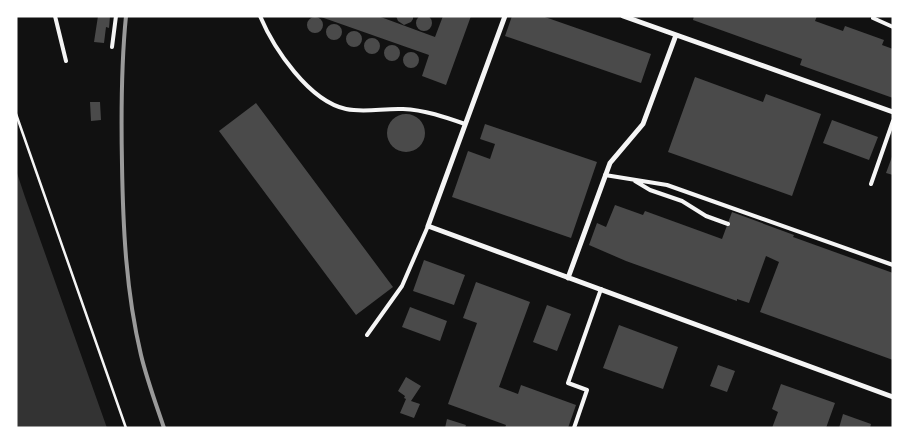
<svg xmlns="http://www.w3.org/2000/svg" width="909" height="444" viewBox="0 0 909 444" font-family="Cabin,sans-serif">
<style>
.water{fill:#333}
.building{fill:#4a4a4a}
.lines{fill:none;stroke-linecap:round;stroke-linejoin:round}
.path{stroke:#f5f5f5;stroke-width:2.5}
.service{stroke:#f5f5f5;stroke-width:4}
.minor{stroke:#f5f5f5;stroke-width:5}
.rail{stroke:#9a9a9a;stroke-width:4}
</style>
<rect width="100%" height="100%" fill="#111"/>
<path class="water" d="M16,170L25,197L107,428H16Z"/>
<path class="building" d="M416 23a8 8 0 1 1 16 0a8 8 0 1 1-16 0Z
M98,16H110L109,28L106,27L104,43L94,42Z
M378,16L435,37L443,16H471L446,85L422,76L429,55L321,17Z
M396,16H413V19L411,22L404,25L398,21Z
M512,16H542L651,54L641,83L505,36Z
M694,16H817L815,21L843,31L845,26L884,40L882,45L893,49V98L800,65L802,59L693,20Z
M307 25a8 8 0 1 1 16 0a8 8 0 1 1-16 0Z
M326 32a8 8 0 1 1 16 0a8 8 0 1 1-16 0Z
M346 39a8 8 0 1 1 16 0a8 8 0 1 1-16 0Z
M364 46a8 8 0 1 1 16 0a8 8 0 1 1-16 0Z
M384 53a8 8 0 1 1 16 0a8 8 0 1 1-16 0Z
M403 60a8 8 0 1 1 16 0a8 8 0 1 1-16 0Z
M695,77L763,102L766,94L821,114L792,196L668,152Z
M90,102H100L101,120L91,121Z
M256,103L393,287L356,315L219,131Z
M387 133a19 19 0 1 1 38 0a19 19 0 1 1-38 0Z
M832,120L878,137L869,160L823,143Z
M485,124L597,162L571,238L452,197L468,151L490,159L495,144L480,139Z
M893,154V175L886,173Z
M615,205L643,215L645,211L722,239L732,212L794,235L793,237L893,273V360L760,312L779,262L766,256L749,303L737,299V301L626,261L589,245L597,223L606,227Z
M424,260L465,275L454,305L413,291Z
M476,282L530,302L499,387L518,394L521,385L576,405L568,428H505L506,425L448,404L477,323L463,318Z
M547,305L571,314L557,351L533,342Z
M410,307L447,321L440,341L402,327Z
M619,325L678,347L663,389L603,368Z
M718,365L735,371L727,392L710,386Z
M406,377L421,386L411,401L420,404L414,418L400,413L406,399L404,398L405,396L398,391Z
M781,384L835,403L826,428H772L778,412L772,409Z
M843,414L871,424L870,428H839Z
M447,419L466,425L465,428H445Z"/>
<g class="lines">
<path class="path" d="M16,114L126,428"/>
<path class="service" d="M55,16L66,61
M260,16C274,49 309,101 346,109C365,113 384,108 403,109C425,110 445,117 465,124
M873,18L893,27
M112,47L116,16
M605,175L667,185L893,265
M635,181L650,190L682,201L706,216L728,224
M871,184L893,121
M367,335L402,286L428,226
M574,428L587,390L568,383L601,289"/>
<path class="minor" d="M505,16L428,226L893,397
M623,16L893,112
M568,278L610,163L643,124L676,35"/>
<path class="rail" d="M126,16C121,66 121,114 122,164C123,228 126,292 141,355C147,380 156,404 164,428"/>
</g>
<rect width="909" height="444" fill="none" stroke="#ffffff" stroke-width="35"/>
</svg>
